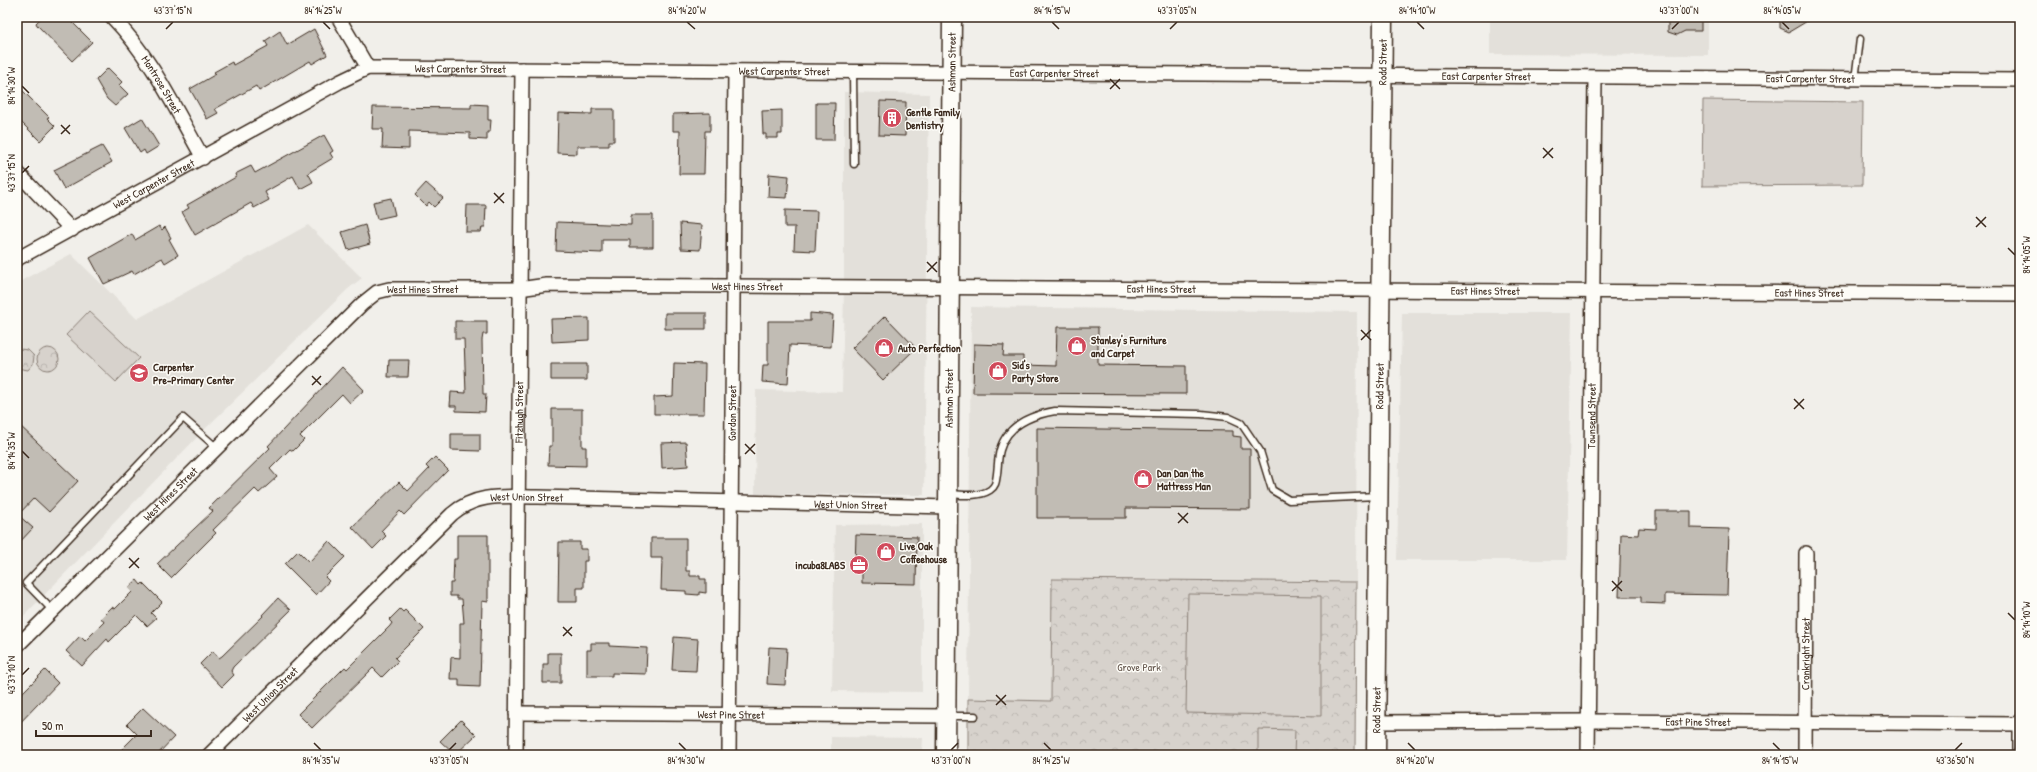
<svg xmlns="http://www.w3.org/2000/svg" width="2037" height="772" viewBox="0 0 2037 772" font-family="'Patrick Hand',sans-serif">
<style>
.built{fill:#e3e0da}
.park{fill:url(#park-crowns);stroke:#897e75}
.pitch{fill:#d7d2cc;stroke:#897e75}
.building{fill:#c1bcb4;stroke:#3b2a1e}
.lines{fill:none;stroke-linecap:round;stroke-linejoin:round}
.lane-casing{stroke:#3b2a1e;stroke-width:9}
.street-casing{stroke:#3b2a1e;stroke-width:16}
.secondary-casing{stroke:#3b2a1e;stroke-width:21}
.lane{stroke:#fdfcf7;stroke-width:6}
.street{stroke:#fdfcf7;stroke-width:13}
.secondary{stroke:#fdfcf7;stroke-width:18}
.ticks{fill:none;stroke:#3b2a1e;stroke-width:1.5}
.labels{text-anchor:middle;stroke-width:3;stroke-linejoin:round;paint-order:stroke}
.street-label{font-size:11px;fill:#3b2a1e;stroke:#fdfcf7}
.poi-label{font-size:11px;font-weight:bold;fill:#3b2a1e;stroke:#fdfcf7;text-anchor:start}
.park-label{font-size:11px;fill:#62544a;stroke:#fdfcf7}
.neatline{fill:none;stroke:#3b2a1e;stroke-width:1.5}
.ticks-label{font-size:10px;text-anchor:middle;fill:#3b2a1e}
</style>
<defs>
<pattern id="park-crowns" width="20" height="18" patternUnits="userSpaceOnUse"><rect width="20" height="18" fill="#d7d2cc"/><path d="M2 6a3 3 0 1 1 6 0M12 15a3 3 0 1 1 6 0" fill="none" stroke="#b9b4af"/></pattern>
</defs>
<rect width="100%" height="100%" fill="#f1efea"/>
<filter id="ink" filterUnits="userSpaceOnUse"><feTurbulence type="fractalNoise" baseFrequency=".025" numOctaves="2"/><feDisplacementMap in="SourceGraphic" scale="8" xChannelSelector="R" yChannelSelector="G"/><feConvolveMatrix kernelMatrix="1 2 1 2 8 2 1 2 1" color-interpolation-filters="sRGB"/></filter>
<g filter="url(#ink)">
<path class="built" d="M1490,17H1708V55L1490,54Z
M844,92L929,94L924,495L755,494L756,390L842,392L844,287Z
M308,225L362,278L348,289L207,427L17,623V283L71,254L137,319Z
M971,307L1357,312L1356,582L1052,579L1051,701L968,699Z
M1402,313H1572L1567,560H1397Z
M922,524V692L832,691L835,525Z
M831,737L923,738L922,755H831Z"/>
<path class="park" d="M37 359a11 11 0 1 1 22 0a11 11 0 1 1-22 0Z
M20,349L28,350L34,356L33,364L28,370L17,368V351Z
M1052,579L1356,582L1355,755H968V699L1051,701Z"/>
<path class="pitch" d="M1703,100L1863,102L1862,185L1702,186Z
M89,311L139,358L116,382L66,335Z
M1188,594L1321,596V716L1186,713Z
M1258,729L1295,730L1294,755H1258Z"/>
<path class="building" d="M42,17H67L92,42L72,61L37,25L36,23Z
M1668,17H1701V31H1685L1677,35L1668,32Z
M1780,17H1814L1789,32L1780,28Z
M314,29L327,55L312,64L310,61L259,91L256,86L215,109L218,113L207,119L190,89L216,74L214,72L232,62L233,65L268,46L265,41L280,31L287,45Z
M108,68L122,82L119,85L128,94L115,106L107,99L96,80Z
M17,85L49,117L47,118L55,126L40,141L17,118Z
M880,101L906,102L905,136L879,135Z
M816,103H835L834,140H816Z
M471,104L488,105V120H491L490,132H487V140L470,139V133L409,131V149L382,148L383,129H372L373,107L471,108Z
M592,109H614V141H609V146H577V154L557,153L558,113L592,114Z
M782,110V134H778V138H766V134H763L762,111Z
M710,113V131H705L704,174H679L680,131H673V114Z
M142,118L159,146L146,154L144,150L140,153L125,128Z
M324,135L333,151L330,153L333,158L308,173L313,182L300,189L293,176L265,192L269,200L254,208L251,203L195,235L182,212L189,208L187,205L236,177L235,174L251,166L255,173Z
M102,146L112,162L64,189L54,170Z
M769,174L789,176L787,198L768,197Z
M426,183L443,198L434,207L429,202L426,206L415,195Z
M391,198L395,215L377,219L373,202Z
M467,205H486L485,227H482L481,232H466Z
M785,210L817,211L815,251L794,250L795,227H785Z
M631,215H653V247H630V240H602V253L556,251L557,222L631,225Z
M680,223L702,225L700,250L681,249Z
M365,225L370,244L348,250L342,232Z
M159,226L162,230L165,227L171,238L169,239L178,255L165,263L162,258L134,274L132,271L104,284L90,258L132,234L135,240Z
M665,313H706V329H665Z
M810,313L833,315L831,347L790,345L788,384L762,382L763,365H768V321H810Z
M885,316L916,348L883,380L852,348Z
M589,318V340L552,342L551,319Z
M455,321H487V334H483L482,340L483,394H486L485,412L456,411V406H450L451,392L466,393L464,339H455Z
M1057,327H1098V365L1186,366V394L973,393L974,344L1004,345L1003,356H1023V365L1056,366Z
M389,360H409L408,377H388Z
M674,363L705,364L704,414H654V397L673,396Z
M551,364H587V380H551Z
M342,367L364,390L350,403L342,394L300,436L304,440L293,451L290,449L270,469L277,477L259,493L255,489L213,530L216,533L171,578L157,564L213,511L209,508L270,448L268,446Z
M552,409H582V447H586V466L548,465L549,446H552Z
M17,423L78,481L49,512L34,498L18,515L33,528L17,545Z
M1037,428L1233,431V436L1241,437V449H1250V509L1126,508V518H1037Z
M451,434H480V451L451,450Z
M686,442L688,466L662,468L661,443Z
M435,457L448,470L404,515L400,511L381,531L386,536L373,549L352,527L399,482L408,491L429,469L426,466Z
M1656,511H1691V528L1729,529L1727,595L1665,594V604L1641,603V597H1619L1621,534L1638,535L1639,528L1656,529Z
M457,535H488V602L482,601L480,687L459,686V679H450L451,657L460,658V623H464L462,599H457V596H450V583H453L454,559H457Z
M856,535L917,537L916,584L862,583V567H855Z
M651,538H686V571H690V576H700V579H706V593L699,592V595L686,594V591L661,590L662,558H651Z
M329,541L345,557L325,577L329,581L316,595L285,564L298,551L309,562Z
M559,542H580V549H587V561H584V588H577V602H558Z
M137,580L141,585L143,583L162,602L151,613L156,618L147,626L136,615L109,642L107,639L82,666L66,651L80,636L85,641L104,622L101,618L112,607L115,609L132,592L128,588Z
M278,598L291,610L233,667L231,671L234,675L222,687L200,664L213,651L219,658L222,656L263,616L262,615Z
M400,609L403,612L405,610L424,629L395,658L398,661L382,677L373,668L312,728L298,714L345,667L347,669L390,626L392,623L389,620Z
M674,637L698,639L696,671L672,670Z
M591,643H609V646L647,648L646,674L612,673V676H587V650H591Z
M769,647L787,648L785,685L767,684Z
M548,653H561V683H543V664H548Z
M45,670L58,683L17,726V698Z
M143,708L174,737L157,755H116L137,734L127,724Z
M461,720L476,735L455,755L440,741Z"/>
<g class="lines">
<g class="lane-casing">
<path id="lane" d="M853,72L854,164
M1855,80L1860,39
M950,494C962,495 979,497 990,490C996,486 996,481 997,474C998,466 998,457 1000,450C1007,424 1032,415 1055,411L1201,414L1228,417L1241,423L1260,451L1272,490L1289,500L1377,496
M53,611L26,583L183,418L217,448
M948,716H975"/>
</g>
<g class="street-casing">
<g id="street">
<path id="s1" d="M112,17C152,58 175,109 203,158"/>
<path d="M338,17L368,68"/>
<path d="M17,172L72,230"/>
<path id="s2" d="M17,259L341,81L368,68L2020,80"/>
<path id="s3" d="M17,646L362,304L377,292L389,289H519L547,285L2020,294"/>
<path id="s4" d="M516,713L946,716"/>
<path id="s5" d="M1376,722L1589,721L2020,724"/>
<path id="s6" d="M209,755L452,514C478,492 506,497 538,497L948,507"/>
<path id="s7" d="M516,755L522,69"/>
<path id="s8" d="M729,755L735,71"/>
<path id="s9" d="M1588,755L1595,78"/>
<path id="s10" d="M1805,755L1806,553"/>
<path d="M2020,755V720"/>
</g>
</g>
<g class="secondary-casing">
<g id="secondary">
<path id="s11" d="M946,755L952,17"/>
<path id="s12" d="M1376,755L1383,17"/>
</g>
</g>
<use href="#lane" class="lane"/>
<use href="#street" class="street"/>
<use href="#secondary" class="secondary"/>
</g>
</g>
<path class="ticks" d="M323,22L330,29M687,22L695,29M1052,22L1059,29M1417,22L1424,29M1782,22L1789,29M166,29L173,22M1170,29L1177,22M1672,29L1679,22M1110,79L1120,89M22,86L29,93M1110,89L1120,79M61,125L70,134M61,134L70,125M1543,148L1553,158M1543,158L1553,148M22,173L29,166M494,193L504,203M494,203L504,193M1976,217L1986,227M1976,227L1986,217M2008,248L2015,255M927,262L937,272M927,272L937,262M1361,330L1371,340M1361,340L1371,330M312,376L321,385M312,385L321,376M1794,399L1804,409M1794,409L1804,399M745,444L755,454M22,451L29,458M745,454L755,444M1178,513L1188,523M1178,523L1188,513M129,558L139,568M129,568L139,558M1612,581L1622,591M1612,591L1622,581M2008,613L2015,620M563,627L572,636M563,636L572,627M22,675L29,668M996,695L1006,705M996,705L1006,695M314,743L321,750M679,743L686,750M1044,743L1051,750M1408,743L1415,750M1773,743L1780,750M449,750L456,743M951,750L958,743M1955,750L1962,743"/>
<defs>
<g id="building-disc" transform="scale(1)"><circle r="9.5" fill="#d1495b" stroke="#fdfcf7"/><path d="M-4-6H4V6H1V3H-1V6H-4ZM-2.5-4.3h1.7v1.8h-1.7ZM.8-4.3h1.7v1.8H.8ZM-2.5-1h1.7V.8h-1.7ZM.8-1h1.7V.8H.8Z" fill="#fff"/></g>
<g id="shop-disc" transform="scale(1)"><circle r="9.5" fill="#d1495b" stroke="#fdfcf7"/><path d="M-5-2.5h2.3a2.7 3.5 0 0 1 5.4 0H5L5.5 6h-11ZM-1.5-2.5h3a1.5 2.3 0 0 0-3 0Z" fill="#fff"/></g>
<g id="school-disc" transform="scale(1)"><circle r="9.5" fill="#d1495b" stroke="#fdfcf7"/><path d="M0-5L7-2L0 1L-7-2ZM-4 1L0 2.5L4 1V4Q0 6-4 4Z" fill="#fff"/></g>
<g id="office-disc" transform="scale(1)"><circle r="9.5" fill="#d1495b" stroke="#fdfcf7"/><path d="M-6-3h4V-5.5h4V-3h4V5H-6ZM-1-4.5V-3h2v-1.5ZM-6 0V1H6V0Z" fill="#fff"/></g>
</defs>
<g fill-rule="evenodd">
<use href="#building-disc" x="892" y="118"/>
<use href="#shop-disc" x="1077" y="346"/>
<use href="#shop-disc" x="884" y="348"/>
<use href="#shop-disc" x="998" y="371"/>
<use href="#school-disc" x="139" y="373"/>
<use href="#shop-disc" x="1143" y="479"/>
<use href="#shop-disc" x="886" y="552"/>
<use href="#office-disc" x="859" y="565"/>
</g>
<g class="labels">
<g class="street-label">
<text dy="4" stroke="none"><textPath href="#s11" startOffset="693">Ashman Street</textPath></text>
<text dy="4" stroke="none"><textPath href="#s12" startOffset="693">Rodd Street</textPath></text>
<text dy="4" stroke="none"><textPath href="#s2" startOffset="492">West Carpenter Street</textPath></text>
<text dy="4" stroke="none"><textPath href="#s2" startOffset="816">West Carpenter Street</textPath></text>
<text dy="4" stroke="none"><textPath href="#s2" startOffset="1086">East Carpenter Street</textPath></text>
<text dy="4" stroke="none"><textPath href="#s2" startOffset="1518">East Carpenter Street</textPath></text>
<text dy="4" stroke="none"><textPath href="#s2" startOffset="1842">East Carpenter Street</textPath></text>
<text dy="4" stroke="none"><textPath href="#s1" startOffset="84">Montrose Street</textPath></text>
<text dy="4" stroke="none"><textPath href="#s2" startOffset="156">West Carpenter Street</textPath></text>
<text dy="4" stroke="none"><textPath href="#s3" startOffset="876">West Hines Street</textPath></text>
<text dy="4" stroke="none"><textPath href="#s3" startOffset="551">West Hines Street</textPath></text>
<text dy="4" stroke="none"><textPath href="#s3" startOffset="1290">East Hines Street</textPath></text>
<text dy="4" stroke="none"><textPath href="#s3" startOffset="1614">East Hines Street</textPath></text>
<text dy="4" stroke="none"><textPath href="#s3" startOffset="1938">East Hines Street</textPath></text>
<text dy="4" stroke="none"><textPath href="#s12" startOffset="369">Rodd Street</textPath></text>
<text dy="4" stroke="none"><textPath href="#s11" startOffset="357">Ashman Street</textPath></text>
<text dy="4" stroke="none"><textPath href="#s7" startOffset="343">Fitzhugh Street</textPath></text>
<text dy="4" stroke="none"><textPath href="#s8" startOffset="342">Gordon Street</textPath></text>
<text dy="4" stroke="none"><textPath href="#s9" startOffset="339">Townsend Street</textPath></text>
<text dy="4" stroke="none"><textPath href="#s3" startOffset="216">West Hines Street</textPath></text>
<text dy="4" stroke="none"><textPath href="#s6" startOffset="421">West Union Street</textPath></text>
<text dy="4" stroke="none"><textPath href="#s6" startOffset="745">West Union Street</textPath></text>
<text dy="4" stroke="none"><textPath href="#s10" startOffset="101">Cronkright Street</textPath></text>
<text dy="4" stroke="none"><textPath href="#s6" startOffset="86">West Union Street</textPath></text>
<text dy="4" stroke="none"><textPath href="#s12" startOffset="45">Rodd Street</textPath></text>
<text dy="4" stroke="none"><textPath href="#s4" startOffset="215">West Pine Street</textPath></text>
<text dy="4" stroke="none"><textPath href="#s5" startOffset="322">East Pine Street</textPath></text>
</g>
<g class="poi-label">
<text x="906" y="116">Gentle Family<tspan x="906" dy="13">Dentistry</tspan></text>
<text x="1091" y="344">Stanley's Furniture<tspan x="1091" dy="13">and Carpet</tspan></text>
<text x="898" y="352">Auto Perfection</text>
<text x="1012" y="369">Sid's<tspan x="1012" dy="13">Party Store</tspan></text>
<text x="153" y="371">Carpenter<tspan x="153" dy="13">Pre-Primary Center</tspan></text>
<text x="1157" y="477">Dan Dan the<tspan x="1157" dy="13">Mattress Man</tspan></text>
<text x="900" y="550">Live Oak<tspan x="900" dy="13">Coffeehouse</tspan></text>
<text x="845" y="569" text-anchor="end">incuba8LABS</text>
</g>
<g class="park-label">
<text x="1139" y="671">Grove Park</text>
</g>
</g>
<rect width="2037" height="772" fill="none" stroke="#fdfcf7" stroke-width="44"/>
<path d="M36 730v6h115v-6" fill="none" stroke="#3b2a1e" stroke-width="2"/>
<text x="42" y="730" font-size="12" fill="#3b2a1e" stroke="#fdfcf7" stroke-width="3" paint-order="stroke">50 m</text>
<rect x="22" y="22" width="1993" height="728" class="neatline"/>
<g class="ticks-label">
<text x="173" y="14">43°37'15"N</text>
<text x="323" y="14">84°14'25"W</text>
<text x="687" y="14">84°14'20"W</text>
<text x="1052" y="14">84°14'15"W</text>
<text x="1177" y="14">43°37'05"N</text>
<text x="1417" y="14">84°14'10"W</text>
<text x="1679" y="14">43°37'00"N</text>
<text x="1782" y="14">84°14'05"W</text>
<text transform="translate(11 86) rotate(-90)" y="4">84°14'30"W</text>
<text transform="translate(11 173) rotate(-90)" y="4">43°37'15"N</text>
<text transform="translate(2026 255) rotate(-90)" y="4">84°14'05"W</text>
<text transform="translate(11 451) rotate(-90)" y="4">84°14'35"W</text>
<text transform="translate(2026 620) rotate(-90)" y="4">84°14'10"W</text>
<text transform="translate(11 675) rotate(-90)" y="4">43°37'10"N</text>
<text x="321" y="764">84°14'35"W</text>
<text x="449" y="764">43°37'05"N</text>
<text x="686" y="764">84°14'30"W</text>
<text x="951" y="764">43°37'00"N</text>
<text x="1051" y="764">84°14'25"W</text>
<text x="1415" y="764">84°14'20"W</text>
<text x="1780" y="764">84°14'15"W</text>
<text x="1955" y="764">43°36'50"N</text>
</g>
</svg>
